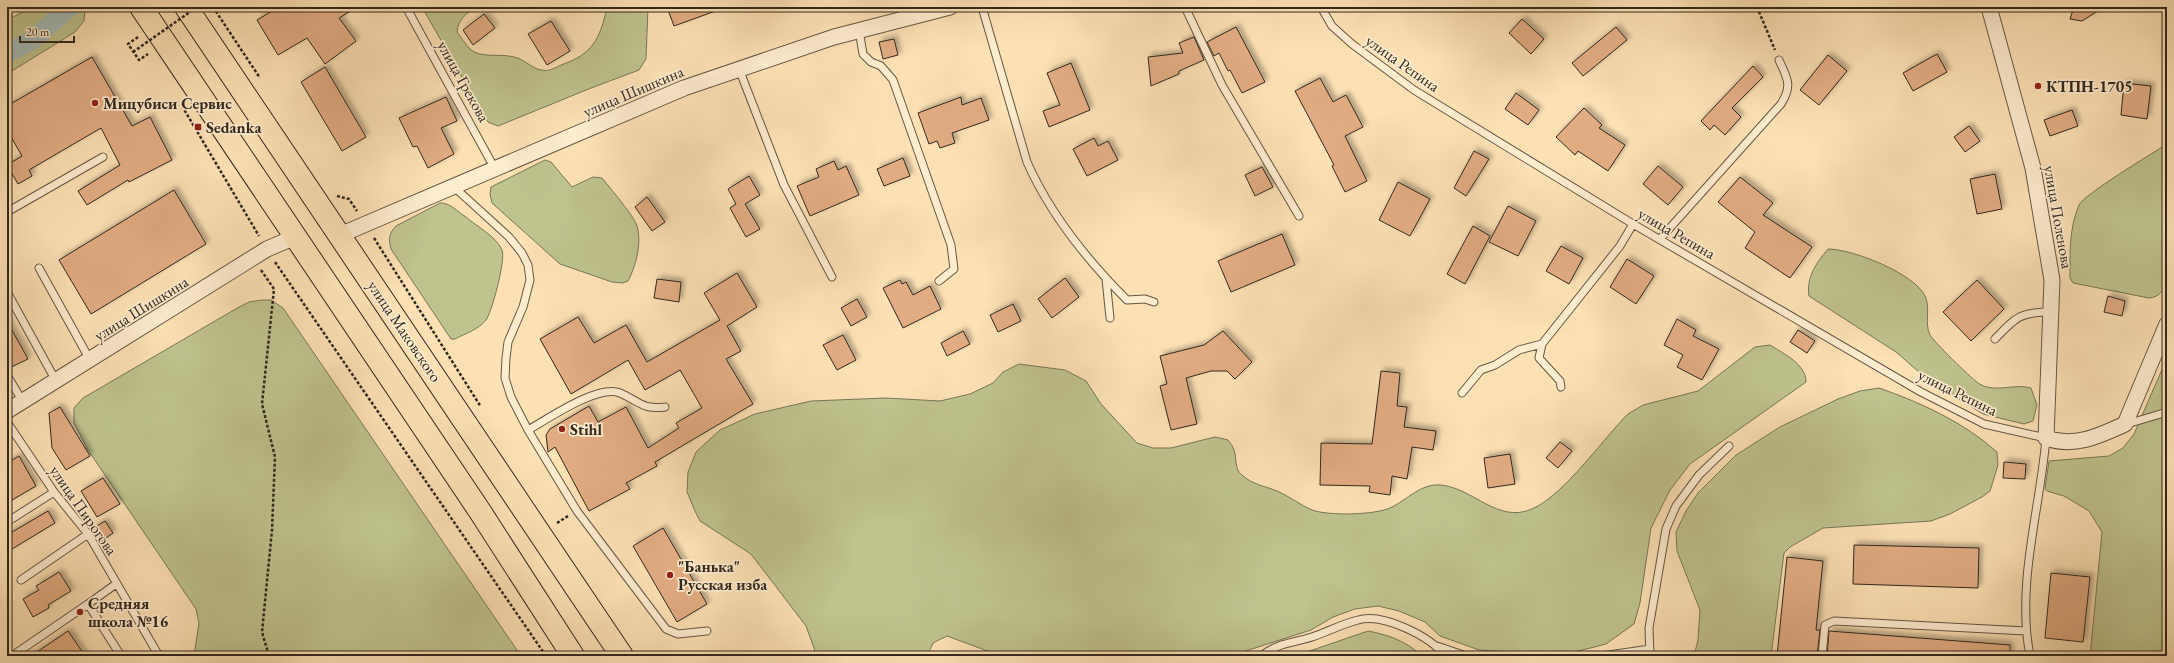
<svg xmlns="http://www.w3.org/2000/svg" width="2174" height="663" viewBox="0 0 2174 663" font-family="'EB Garamond',serif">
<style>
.green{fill:#bfc38e;stroke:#787656}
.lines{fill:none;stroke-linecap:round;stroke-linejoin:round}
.canal{stroke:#a4bbb8;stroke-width:19}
.building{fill:#e2ac83;stroke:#31281d;filter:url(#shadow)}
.lane-casing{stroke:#645643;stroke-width:9}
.street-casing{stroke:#645643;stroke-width:17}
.highway-casing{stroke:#31281d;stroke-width:24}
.path{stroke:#31281d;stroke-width:2.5;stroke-dasharray:3 2;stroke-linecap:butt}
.lane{stroke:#feeccf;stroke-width:7}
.street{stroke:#feeccf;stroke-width:15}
.highway{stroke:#fde1b5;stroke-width:22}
.path-bridge{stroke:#31281d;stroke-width:2.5;stroke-dasharray:3 2;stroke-linecap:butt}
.poi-dot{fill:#8f2418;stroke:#feeccf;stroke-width:1.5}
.labels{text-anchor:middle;stroke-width:3.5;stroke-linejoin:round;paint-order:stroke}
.street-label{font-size:16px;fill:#31281d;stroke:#feeccf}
.poi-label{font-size:16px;font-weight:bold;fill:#31281d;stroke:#feeccf;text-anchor:start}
</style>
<defs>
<filter id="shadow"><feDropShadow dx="3.5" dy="-3.5" stdDeviation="2" flood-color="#0004"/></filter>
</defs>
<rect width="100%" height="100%" fill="#fde1b5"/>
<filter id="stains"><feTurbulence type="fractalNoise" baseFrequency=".005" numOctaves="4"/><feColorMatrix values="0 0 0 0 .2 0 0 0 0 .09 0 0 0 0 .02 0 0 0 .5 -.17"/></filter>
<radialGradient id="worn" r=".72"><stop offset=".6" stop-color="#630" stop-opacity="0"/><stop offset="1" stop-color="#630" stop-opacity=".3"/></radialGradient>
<path class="green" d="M33,7H82L85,10L84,21L75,32L7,74V20Z
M422,7H478C467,12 458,19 457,32C461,37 465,44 470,49C481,59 500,53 514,57C524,59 533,69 541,70C548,72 555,68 561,65C593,54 600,39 607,7H648L646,59L639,70L591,88L498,126L488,122L484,116Z
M2167,144V281C2163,291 2160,297 2149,298L2073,283L2070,278C2070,253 2069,228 2079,205C2083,195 2153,153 2167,144Z
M545,160L551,162L572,187L593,177L602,178C610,188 634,216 637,226C642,243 636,266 628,281L623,283L612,282L560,264L492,203L490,194L491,187Z
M440,203C449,202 458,212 466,217C476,226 496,236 502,250C506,259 492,312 486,320C478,330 466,333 455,339H451L391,249C388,239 389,233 396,226Z
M1828,249C1852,249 1914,273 1925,296C1931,308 1924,323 1930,335C1935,343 1969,376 1978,383C1994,394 2014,383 2031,388L2037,405L2033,421L2024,424L1983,414L1927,379L1896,352L1809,296C1806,278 1816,263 1828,249Z
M262,300H271L283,308L521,656H194L199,623L196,609L88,450L74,423V408L83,398L239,307L249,302Z
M1770,345C1784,354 1806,364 1806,382L1690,464L1670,490L1651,528L1640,603L1634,624L1606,644L1563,655L1479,650L1440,636L1425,622L1399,611L1378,606L1355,609L1333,617L1311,630L1230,656H1001L947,636L933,643L927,656H817L806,626L751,554L700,521L695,511L687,492L688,472L696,452L720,430L755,414L811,401L886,398L940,401L970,394L993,383L1003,372L1019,364L1065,370L1086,381L1101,404L1137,443L1153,448H1171L1215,437L1228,440C1230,443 1233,446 1234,450C1237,458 1234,469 1242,475C1253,485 1265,486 1277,491C1289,496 1300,505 1312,510C1329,516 1374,515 1390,508C1407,500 1421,483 1441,485C1473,488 1498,524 1532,509C1564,495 1602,440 1628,414L1643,405L1698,391L1755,347Z
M2167,358V656H2090L2102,532L2089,511L2064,496L2047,491L2045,489L2049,461L2109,456L2123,448L2134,434Z
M1879,388C1920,402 1965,423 1997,452L1998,465L1990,491L1982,497L1950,514L1931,521L1823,528L1790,547L1784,553L1771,656H1694L1698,640L1700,610L1677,551L1676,532L1686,511L1698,493L1736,455L1780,427L1838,399L1860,391Z
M1368,631C1389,635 1406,641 1422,656H1295Z"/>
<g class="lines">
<path class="canal" d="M7,53L31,41L70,7"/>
</g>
<path class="building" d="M279,7H357L339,18L356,41L325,64L307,38L278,55L257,20Z
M667,7H721V9L674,26Z
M2074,7H2104L2082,21L2070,19Z
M484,14L495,28L473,45L463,30Z
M1522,19L1544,39L1531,54L1509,33Z
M551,21L570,51L547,65L528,34Z
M1236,27L1265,82L1242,93L1230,70L1228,71L1219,53L1214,56L1207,42Z
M1616,27L1627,40L1583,76L1572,63Z
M1194,37L1204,60L1179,71V74L1151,86L1148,57L1183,53L1179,43Z
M894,39L898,55L883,59L879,42Z
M1937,54L1947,72L1913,91L1903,73Z
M1828,55L1847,71L1819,105L1800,90Z
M92,57L132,126L150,117L172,160L129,182L128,180L87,205L78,191L120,165L101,128L29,170L32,176L18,184L7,165L22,156L7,130V106Z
M1071,63L1090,110L1049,127L1043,111L1060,105L1047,73Z
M1753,66L1763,77L1732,108L1741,117L1725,135L1714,125L1710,130L1701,121Z
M325,67L366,137L342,151L301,82Z
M1320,78L1333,102L1346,95L1363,127L1345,136L1367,181L1345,192L1332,166L1334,165L1295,91Z
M2124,83L2151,86L2147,119L2121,115Z
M1516,93L1539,110L1528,125L1505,109Z
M446,97L457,121L441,128L454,154L428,168L417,146L413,147L399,118Z
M961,97L962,105L981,98L989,120L952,133L955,143L940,148L937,141L929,144L918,113Z
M1584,108L1602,125L1599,128L1625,145L1608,171L1578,151L1575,155L1556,137Z
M2072,110L2078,126L2050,136L2044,120Z
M1969,126L1980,141L1965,152L1954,137Z
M1094,138L1098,146L1108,141L1118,160L1087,176L1073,149Z
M1474,151L1489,159L1466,196L1454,188Z
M903,158L910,176L884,186L877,169Z
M834,161L838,170L846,166L859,195L810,216L797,186L819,177L816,169Z
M1658,166L1683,187L1668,205L1643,184Z
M1262,167L1273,187L1255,196L1245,175Z
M1995,174L2002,209L1977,214L1970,179Z
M749,176L760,195L745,204L760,229L746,237L730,208L736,204L728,189Z
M1740,177L1773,203L1763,215L1812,247L1790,278L1745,248L1755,232L1718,202Z
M1398,182L1430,199L1410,236L1379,220Z
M174,190L206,244L91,314L59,260Z
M647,197L665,222L652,231L635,207Z
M1508,206L1536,221L1518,256L1489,242Z
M1473,226L1490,236L1465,284L1447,274Z
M1282,234L1295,265L1231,292L1218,261Z
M1561,246L1583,258L1569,284L1546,271Z
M1627,259L1654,276L1636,304L1610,287Z
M737,273L757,307L727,326L741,351L726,359L753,404L655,462L657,466L626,483L630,489L589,511L555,447L548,452L546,435L550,429L589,406L598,422L626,407L648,448L679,428L676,423L702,408L680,370L645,390L628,360L571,394L540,339L578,317L594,343L626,325L647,362L720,320L704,293Z
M1065,278L1079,297L1052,318L1038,299Z
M657,279L681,282L679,302L654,298Z
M900,280L902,284L906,282L913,295L930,286L941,309L903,328L883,288Z
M1977,280L2004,309L1971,341L1943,312Z
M2108,296L2125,301L2122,316L2104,312Z
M857,299L867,317L851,326L841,308Z
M1013,304L1021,321L998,332L990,315Z
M1677,319L1696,330L1693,336L1719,349L1702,380L1677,367L1683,355L1664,345Z
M7,321L28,359L7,369Z
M1798,330L1815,341L1807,353L1790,342Z
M963,331L970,344L947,356L941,343Z
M1223,331L1252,362L1235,379L1227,371H1211L1186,378L1197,424L1171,430L1160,386L1167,384L1160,356L1204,345Z
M843,335L856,360L837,370L823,345Z
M1381,371L1400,373L1397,406L1407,407L1404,427L1436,431L1433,450L1412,447L1407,479L1392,476L1390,495L1369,492L1370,486L1320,485L1321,443L1372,444Z
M60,407L90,456L66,470L52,448L49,413Z
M1560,442L1572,451L1558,468L1546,458Z
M1510,454L1515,484L1488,488L1484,458Z
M19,456L36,486L7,503V463Z
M2004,462L2026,464L2025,479L2003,478Z
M103,478L120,504L97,517L81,491Z
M48,511L55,523L7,552V535Z
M105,521L113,533L102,541L94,528Z
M663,528L707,604L677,622L633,546Z
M1854,545L1979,548L1978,588L1853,584Z
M1787,557L1823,561L1816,630H1820L1817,656H1777Z
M59,572L71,591L48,605L49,608L33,617L23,599L39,590L36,586Z
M2051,573L2090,577L2083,642L2045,638Z
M68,631L85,656H31Z
M1829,631L2010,645V656H1827Z"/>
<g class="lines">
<g class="lane-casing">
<path id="lane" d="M406,7L495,169
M982,7L1027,162C1050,214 1087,260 1127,300L1145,299L1154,302
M1185,7L1222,85L1299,216
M1321,7L1332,26L1352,44L1414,90L1633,224L1921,392L1984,424L2046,438C2040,510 2016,584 2030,656
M859,30L863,54L871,62L881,66L893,80L951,245L954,269L939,281
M739,69L784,185L832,277
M454,187L509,237L522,253L528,265L530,280L523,307L508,342L506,358L505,378L511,397L528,430L577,511L666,629L678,634L707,631
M7,212L103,157
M1660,239L1781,104C1793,85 1787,78 1779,60
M39,268L90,360
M1106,279L1110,318
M7,292L56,381
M1995,339C2016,317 2020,312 2051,312
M1542,344L1539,358L1560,381L1561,387
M7,375L23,402
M1462,393L1481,370L1495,365L1519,350L1542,344L1620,246L1633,224
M7,422L54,492L88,534L159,656
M2127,424L2167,412
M528,430C548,419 598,384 620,393C639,401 642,410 665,407
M7,522L54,492
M21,580L88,534
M116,584L88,604L121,656
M1437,646L1466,656
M12,656L88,604
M1261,656C1280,642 1290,644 1312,637C1327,632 1342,624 1358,620C1383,613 1430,636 1445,656
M1602,656L1650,649
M1650,656L1649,628L1666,529L1676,506L1699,475L1729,446
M1822,656L1825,625L1834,621L2026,631"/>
</g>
<g class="street-casing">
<path id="street" d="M1989,7L2033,168L2052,280L2046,438C2074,448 2099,436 2125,424L2167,324
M340,235L684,88L834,37L950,7
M7,411L267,249L295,237"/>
</g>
<g class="highway-casing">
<path id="highway" d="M141,7L481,513L573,656
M186,7L622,656"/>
</g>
<path class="path" d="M213,7L260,78
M1757,7L1775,50
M138,37L128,44L139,60L148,54
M182,106L259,236
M337,196L349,199L357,211
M374,238L481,407
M275,262L546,656
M261,270L274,289L262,404L275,457L272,530L262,632L269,656
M557,523L568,516"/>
<use href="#lane" class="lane"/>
<use href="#street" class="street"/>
<use href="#highway" class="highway"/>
<path class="path-bridge" d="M133,52L197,7"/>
</g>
<g class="poi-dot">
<circle cx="2038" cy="86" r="4"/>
<circle cx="95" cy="103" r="4"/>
<rect x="194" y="123" width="8" height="8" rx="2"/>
<circle cx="562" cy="429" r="4"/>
<circle cx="670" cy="575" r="4"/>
<circle cx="80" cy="612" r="4"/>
</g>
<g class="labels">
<g class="street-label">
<text transform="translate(1403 63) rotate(35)" y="6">улица Репина</text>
<text transform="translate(464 81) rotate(61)" y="6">улица Грекова</text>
<text transform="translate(633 91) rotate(-23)" y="6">улица Шишкина</text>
<text transform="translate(2059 217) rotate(80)" y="6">улица Поленова</text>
<text transform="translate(1677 233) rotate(30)" y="6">улица Репина</text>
<text transform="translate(141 308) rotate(-32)" y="6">улица Шишкина</text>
<text transform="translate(405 331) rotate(56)" y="6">улица Маковского</text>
<text transform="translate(1958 392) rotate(26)" y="6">улица Репина</text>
<text transform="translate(84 510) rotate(55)" y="6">улица Пирогова</text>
</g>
<g class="poi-label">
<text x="2046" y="92">КТПН-1705</text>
<text x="103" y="109">Мицубиси Сервис</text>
<text x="206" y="133">Sedanka</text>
<text x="570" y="435">Stihl</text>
<text x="678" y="572">"Банька"<tspan x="678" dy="18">Русская изба</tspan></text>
<text x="88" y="609">Средняя<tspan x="88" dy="18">школа №16</tspan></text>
</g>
</g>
<rect width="2174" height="663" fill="none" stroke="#fde1b5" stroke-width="24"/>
<rect x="8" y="8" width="2158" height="647" fill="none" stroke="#31281d" stroke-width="2"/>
<rect x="12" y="12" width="2150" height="639" fill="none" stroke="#31281d"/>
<path d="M20 36v6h54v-6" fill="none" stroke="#31281d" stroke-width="2"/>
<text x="26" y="36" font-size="12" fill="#31281d" stroke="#feeccf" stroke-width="3" paint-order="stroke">20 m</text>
<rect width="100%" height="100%" filter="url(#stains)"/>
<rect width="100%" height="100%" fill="url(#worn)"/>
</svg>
